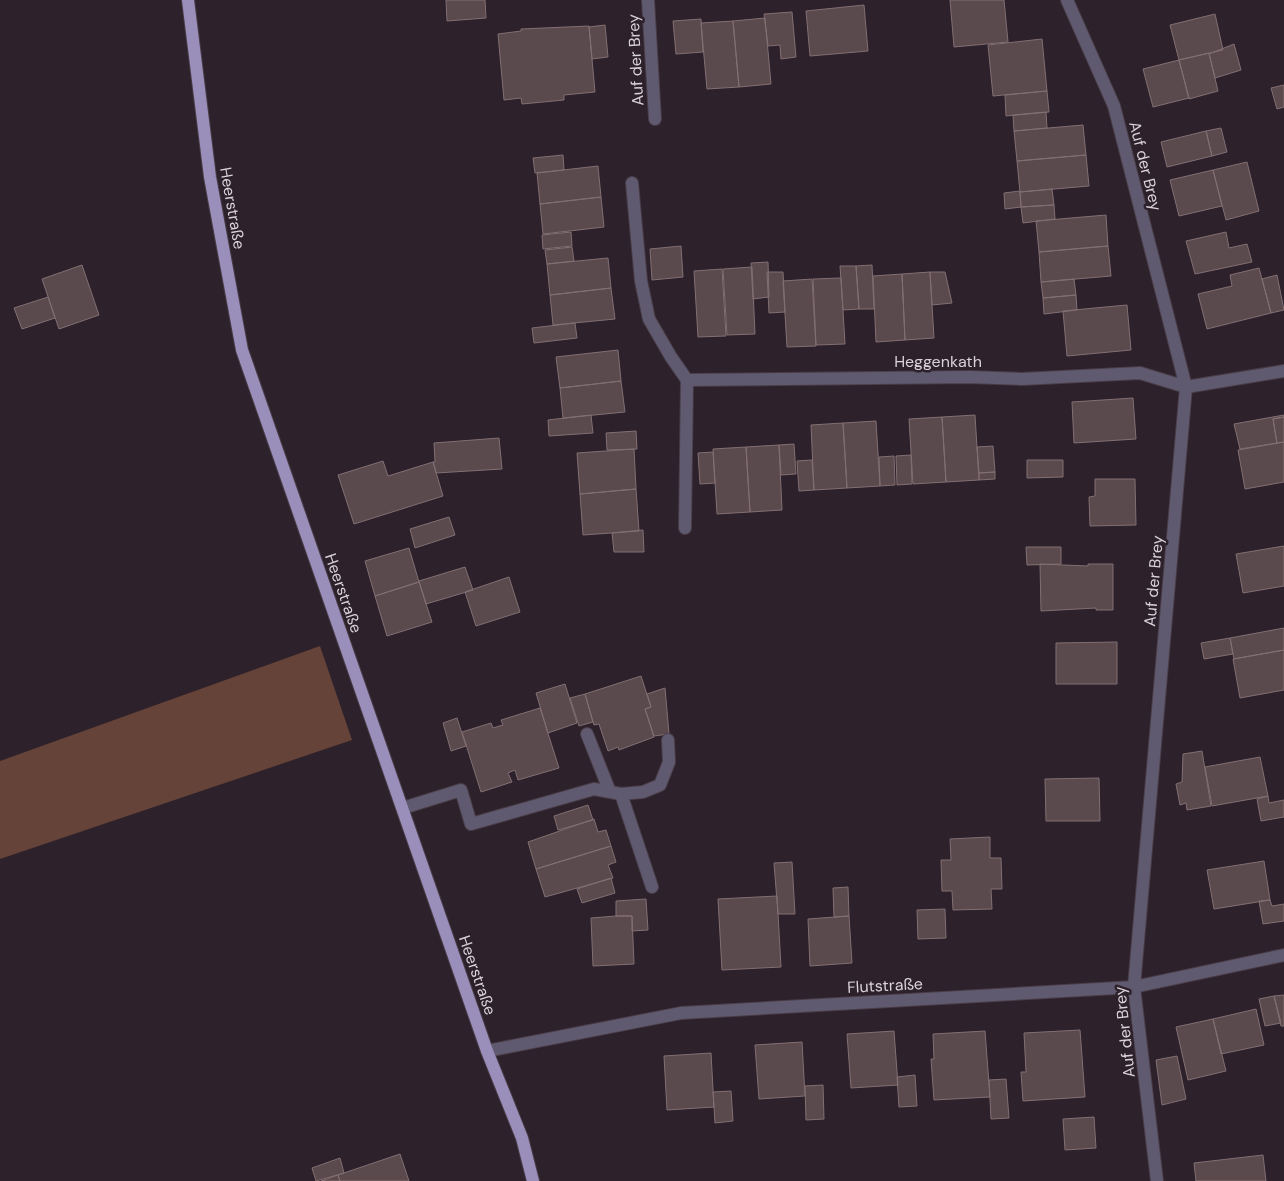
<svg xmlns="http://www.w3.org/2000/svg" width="1284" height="1181" viewBox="0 0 1284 1181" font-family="'DM Sans',sans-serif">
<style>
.green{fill:#664338}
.building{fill:#5b4a4d;stroke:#826f73}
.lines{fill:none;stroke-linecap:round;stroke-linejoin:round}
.minor-casing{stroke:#493d47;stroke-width:14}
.major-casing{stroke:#493d47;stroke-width:14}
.minor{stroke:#605a70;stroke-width:12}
.major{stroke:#9a8ebb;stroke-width:12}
.labels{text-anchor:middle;stroke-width:5;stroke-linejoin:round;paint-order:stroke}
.street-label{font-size:16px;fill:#dad2d9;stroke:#2d212b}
</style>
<rect width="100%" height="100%" fill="#2d212b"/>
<path class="green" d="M320,646L352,740L0,859V761Z"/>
<path class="building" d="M446,0H485L486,18L447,21Z
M950,0H1004L1008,42L954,47Z
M864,5L868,51L810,56L806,11Z
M792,12L796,57L781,59L780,45L768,46L764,14Z
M1215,14L1223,50L1179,60L1170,25Z
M765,18L771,84L739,87L733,21Z
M701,19L703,52L676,54L673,21Z
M733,21L739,87L707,89L701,23Z
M605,25L608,57L592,59L589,27Z
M589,26L595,92L564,95V100L522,104L521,98L504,100L498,34L521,31V29Z
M1042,39L1047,91L993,96L988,45Z
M1234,44L1241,70L1215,78L1209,54Z
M1209,53L1218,91L1189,99L1179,60Z
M1179,60L1189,98L1153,107L1143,69Z
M1284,85V107L1277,109L1271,88Z
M1047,91L1049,112L1006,116L1005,95Z
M1046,112L1047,128L1014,131L1013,115Z
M1083,125L1086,155L1017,161L1014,131Z
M1221,128L1227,152L1212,156L1206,131Z
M1206,131L1212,156L1167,167L1161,142Z
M563,155L564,170L535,173L533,158Z
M1086,155L1089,186L1020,192L1017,161Z
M1247,162L1259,211L1226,220L1213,170Z
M598,166L601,197L540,204L537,173Z
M1213,170L1222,206L1179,216L1170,180Z
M1052,189L1054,205L1021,207L1020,192Z
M1020,191L1021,207L1005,209L1004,193Z
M601,197L604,227L543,234L540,204Z
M1054,205L1055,219L1023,223L1021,207Z
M1106,215L1108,246L1039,252L1036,221Z
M571,232L572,246L543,249L542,235Z
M1226,232L1229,248L1247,244L1252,262L1195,274L1186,241Z
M681,246L683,277L652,280L650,249Z
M1108,246L1111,276L1041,282L1039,252Z
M572,247L574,261L547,264L545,250Z
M608,258L611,288L550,295L547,264Z
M768,262L769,297L753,299L751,263Z
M82,265L99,315L59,329L42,279Z
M872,265L874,309H859L856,266Z
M840,266H856L859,309L843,310Z
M752,267L755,334L727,335L723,269Z
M1259,268L1271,313L1207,329L1198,294L1232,286L1230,275Z
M722,269L726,336L698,337L694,271Z
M767,272H783L785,312L769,313Z
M930,272L934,338L905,340L902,274Z
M930,272H945L952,303L932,305Z
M902,274L905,340L876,342L873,276Z
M1277,275L1284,310L1271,313L1262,279Z
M841,278L845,344L816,345L813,279Z
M812,279L816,346L787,347L783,281Z
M1074,279L1076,295L1043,298L1041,282Z
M611,288L615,319L553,325L550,295Z
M1076,295L1077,310L1044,314L1043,298Z
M48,297L55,318L22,329L14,308Z
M1127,305L1131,350L1067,356L1063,311Z
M575,323L577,338L534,343L532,328Z
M618,350L621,381L560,388L556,357Z
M621,381L625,412L563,418L560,388Z
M1133,398L1136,439L1074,443L1072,402Z
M591,415L593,433L549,436L548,420Z
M975,415L979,480L946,482L942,417Z
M1284,415V417L1273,419L1277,443L1240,449L1234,424Z
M942,417L946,482L913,484L909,419Z
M1284,417V442L1277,443L1273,419Z
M876,421L880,486L847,488L843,423Z
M843,423L847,488L814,490L811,425Z
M636,431L637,449L607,450L606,433Z
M499,438L502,469L436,473L433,462H435L434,443Z
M1284,442V482L1245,489L1238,450Z
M794,444L796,474L781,475L779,445Z
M779,445L782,510L750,512L746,447Z
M993,446L995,472L979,473L977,447Z
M746,447L750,512L717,514L713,449Z
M634,449L636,489L580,494L577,453Z
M713,452L715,483L700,484L698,453Z
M911,455L912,484L897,485L896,456Z
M894,456L895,485L880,486L879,457Z
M812,460L814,490L799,491L797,461Z
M1027,460H1063V477L1027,478Z
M383,461L388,476L433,462L443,496L354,524L338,475Z
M995,472V479L979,480V473Z
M1095,479H1135L1136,525L1090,526L1089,497L1095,496Z
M636,489L639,531L583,535L580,494Z
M449,517L455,535L415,548L410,529Z
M643,530L644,552H614L612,533Z
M1284,546V586L1243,593L1236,554Z
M1026,547H1061V564L1027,565Z
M409,548L419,582L375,596L365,561Z
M1040,564L1088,566V564H1113V610H1096V608L1041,611Z
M465,567L473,590L426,604L419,581Z
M509,577L520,612L476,626L465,592Z
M419,582L432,622L387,636L375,596Z
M1284,628V650L1234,659L1230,638Z
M1230,638L1233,654L1204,659L1201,643Z
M1117,642V684H1056V643Z
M1284,650V690L1240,698L1233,659Z
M641,676L651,707L645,709L654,737L619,750L618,747L608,751L599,724L594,725L593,722L585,694Z
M565,684L577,723L548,733L536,693Z
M665,688L669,734L654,736L645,709L651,707L647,694Z
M585,694L593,722L579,726L570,698Z
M540,708L559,768L518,780L515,770L508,773L512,782L481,792L462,732L491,723L493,728L503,725L501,720Z
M457,718L466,746L451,751L443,723Z
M1202,751L1211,806L1187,810L1186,803L1180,805L1176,784L1182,782L1183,754Z
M1260,757L1268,796L1212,806L1205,767Z
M1099,778L1100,821H1046L1045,779Z
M1268,796L1269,803L1284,800V817L1261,821L1257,799Z
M588,805L593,820L558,830L554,816Z
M594,819L598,832L606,830L611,846L536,869L528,842Z
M990,837V858H1001L1002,889H991L992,909L953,910L952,891H942L941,860H951L950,839Z
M611,846L616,862L608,865L613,878L545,897L536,869Z
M1264,861L1270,900L1214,909L1207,870Z
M792,862L795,914H778L774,863Z
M611,878L615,893L582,903L577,889Z
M848,887L849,916L834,917L833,888Z
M777,896L781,967L722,970L718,899Z
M646,899L648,930L632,931V916H616V901Z
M1270,900L1272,906L1284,904V921L1263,924L1259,901Z
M945,909L946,938L918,939L917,910Z
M616,916H632L634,964L593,966L591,918Z
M849,916L852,963L810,966L808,919Z
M1284,995V1026H1281L1274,996Z
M1274,996L1281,1023L1265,1026L1259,999Z
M1256,1009L1264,1045L1221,1054L1213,1019Z
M1213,1019L1226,1071L1188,1080L1176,1027Z
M1080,1030L1085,1097L1023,1101L1021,1072H1026L1024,1033Z
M894,1031L898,1085L851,1088L847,1034Z
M985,1031L990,1097L934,1100L931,1059H934L933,1034Z
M802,1042L805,1096L759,1099L755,1045Z
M711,1053L714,1107L667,1110L664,1056Z
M1177,1056L1186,1099L1162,1105L1156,1060Z
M915,1075L917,1106L899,1107L897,1077Z
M1006,1079L1009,1118L991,1119L989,1080Z
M823,1085L824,1119L806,1120L805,1086Z
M731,1091L733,1121L715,1123L713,1092Z
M1094,1117L1096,1148L1065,1150L1063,1119Z
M400,1154L409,1181H340L338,1175Z
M1263,1155L1266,1181H1196L1194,1163Z
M340,1158L344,1173L316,1181L312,1168Z
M338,1175L340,1181H321Z"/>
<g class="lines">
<g class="minor-casing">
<path id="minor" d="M648,0L655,119
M1067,0L1114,106L1186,387L1134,987L1157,1181
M632,183L641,281L649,319L671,357L687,380L685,528
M687,380L969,377L1022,379L1140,373L1186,387L1284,371
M587,734L610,792
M621,794L643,792L660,785L669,762L668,740
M403,808L461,790L471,824L594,789L621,794L652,887
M487,1051L681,1013L1134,987L1284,955"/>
</g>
<g class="major-casing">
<path id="major" d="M188,0L210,177L242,350L487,1051L522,1138L533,1181"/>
</g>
<use href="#minor" class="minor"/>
<use href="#major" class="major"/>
</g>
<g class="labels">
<g class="street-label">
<text transform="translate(635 60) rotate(-93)" y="6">Auf der Brey</text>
<text transform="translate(1146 166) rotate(76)" y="6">Auf der Brey</text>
<text transform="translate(233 208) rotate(80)" y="6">Heerstraße</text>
<text x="938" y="367">Heggenkath</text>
<text transform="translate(1153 581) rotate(-85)" y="6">Auf der Brey</text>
<text transform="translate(344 593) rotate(71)" y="6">Heerstraße</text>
<text transform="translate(478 975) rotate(71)" y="6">Heerstraße</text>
<text transform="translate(885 985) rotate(-3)" y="6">Flutstraße</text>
<text transform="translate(1124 1032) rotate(-96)" y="6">Auf der Brey</text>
</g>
</g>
</svg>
